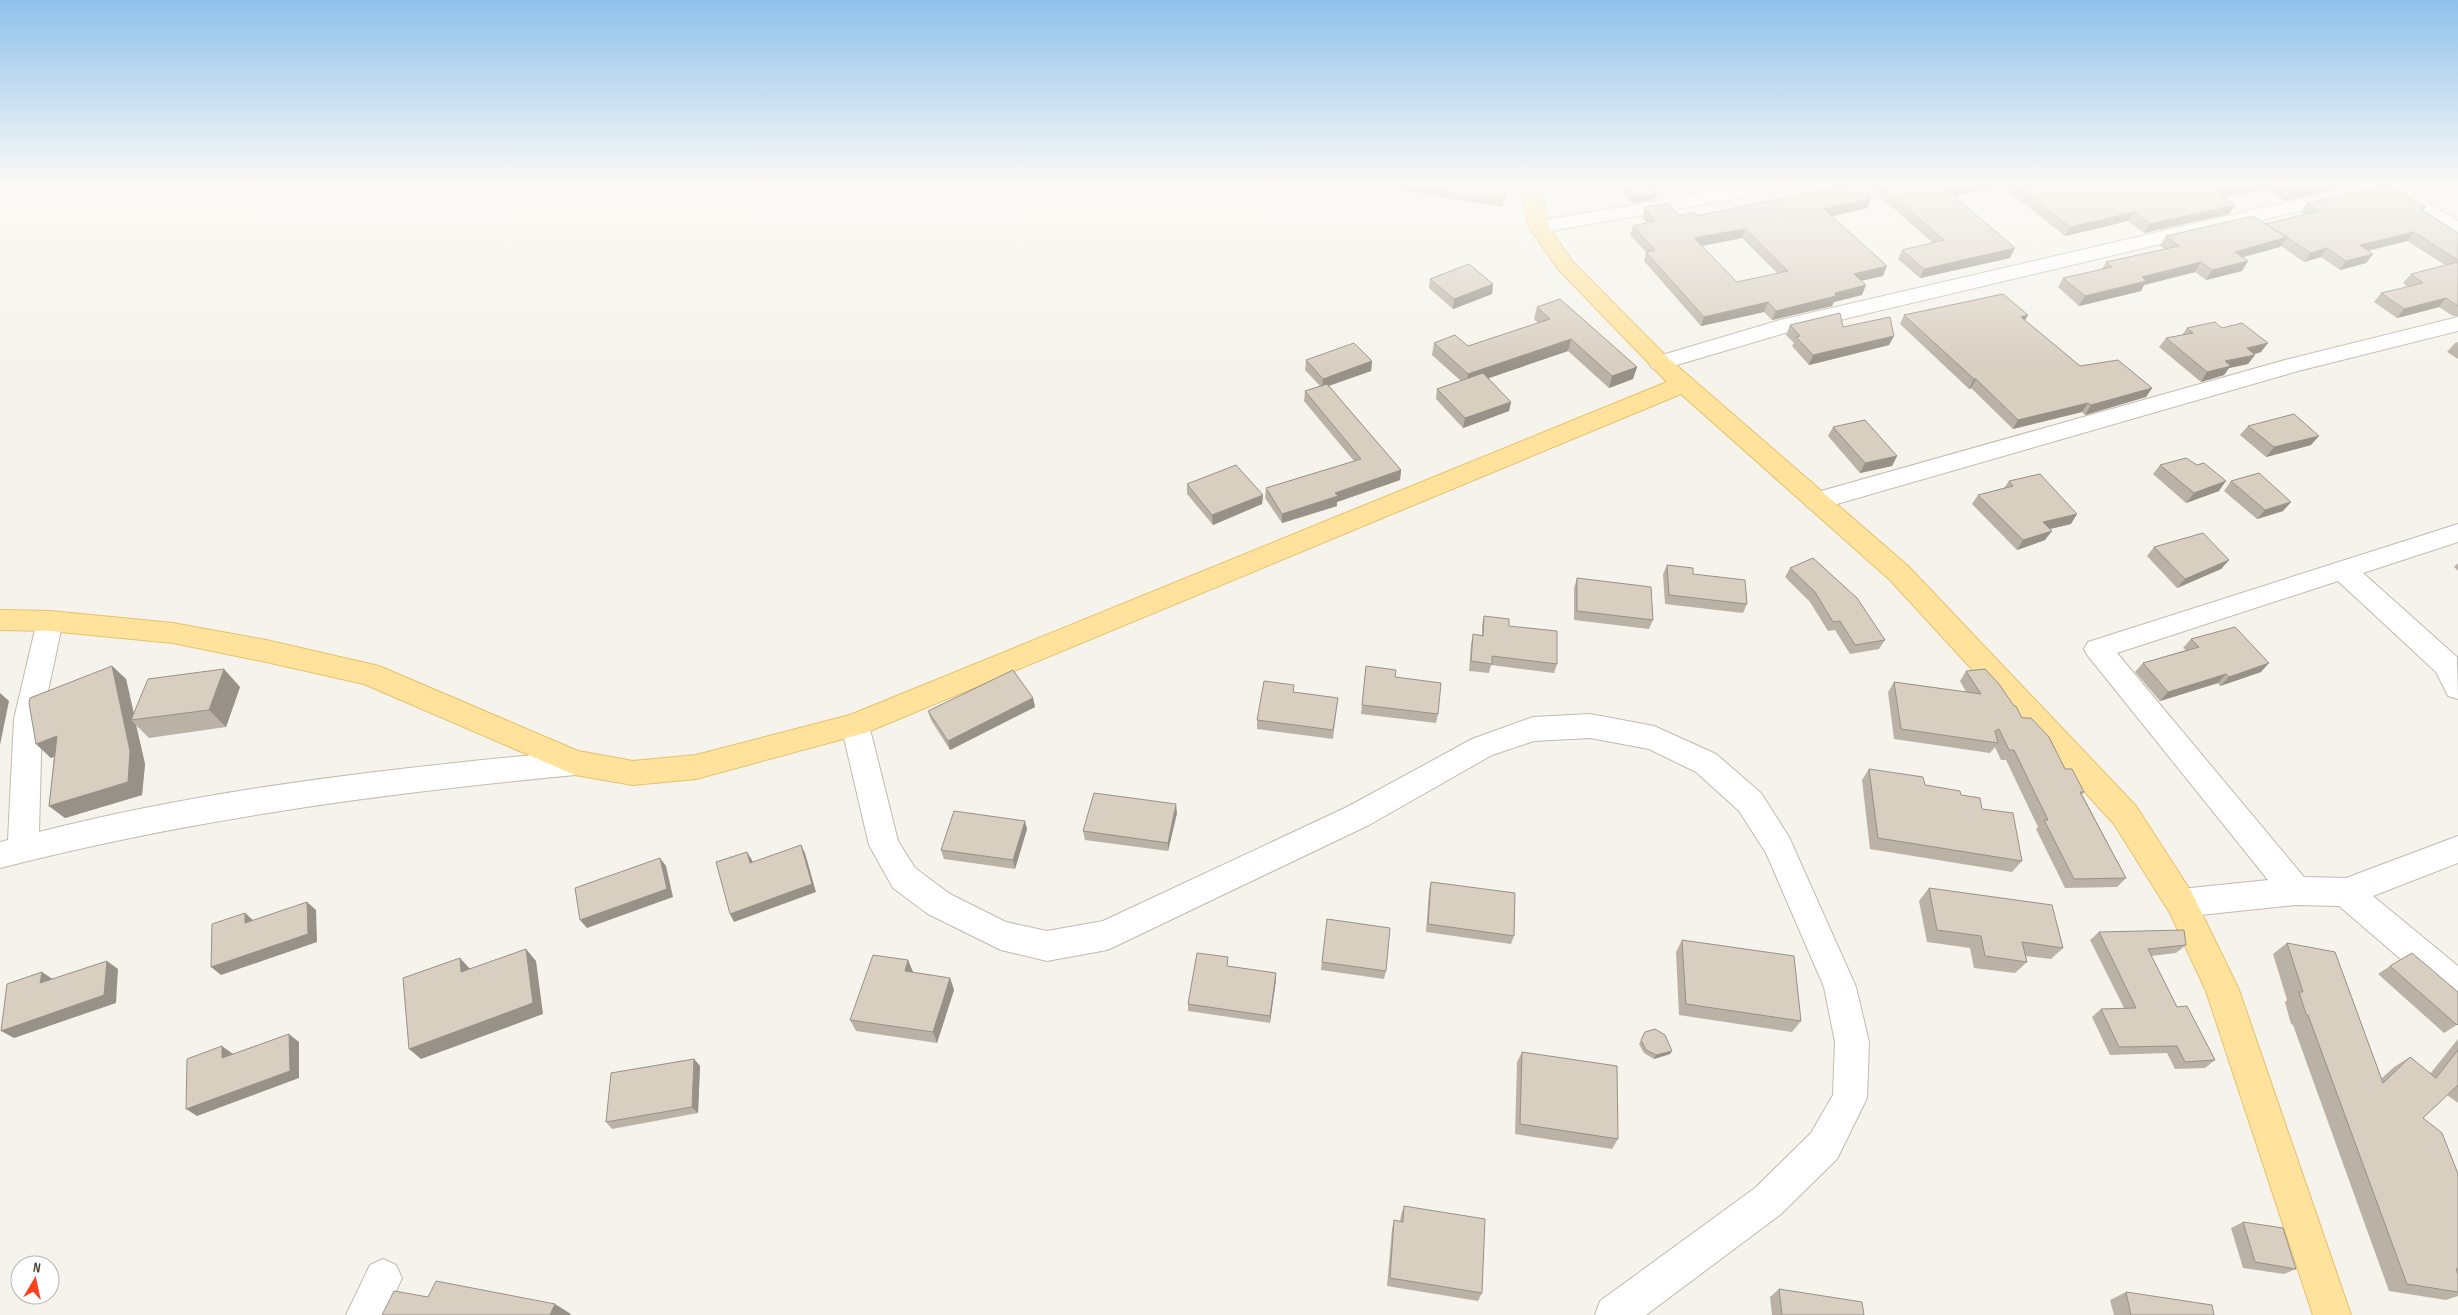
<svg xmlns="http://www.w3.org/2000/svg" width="2458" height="1315" viewBox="0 0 2458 1315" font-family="'Sofia Sans Condensed',sans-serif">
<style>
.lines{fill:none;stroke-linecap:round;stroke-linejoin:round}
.minor-casing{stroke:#c2bbae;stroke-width:2}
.major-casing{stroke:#e6c16a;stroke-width:2}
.minor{fill:#fff;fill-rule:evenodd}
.major{fill:#ffe39c;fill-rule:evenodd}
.wall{fill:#bab2a6;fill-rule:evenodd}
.shaded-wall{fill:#979187}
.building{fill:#d8cfc1;stroke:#979187;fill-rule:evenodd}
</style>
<rect width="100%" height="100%" fill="#f6f3ec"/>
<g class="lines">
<g class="minor-casing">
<path id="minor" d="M1759,183H1802L1799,187L1792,189L1539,233L1532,231L1529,227L1532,223L1539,221Z
M2369,183H2403L2401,186L2458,221V236L2451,234L2384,191L1785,333L1660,370L1652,368L1649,363L1652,358L1780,320Z
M2458,317V331L2298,371L1816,510L1807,507L1804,501L1807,495L2285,360Z
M2458,524V542L2363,573L2457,657L2458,699L2448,696L2436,672L2338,581L2117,653L2304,877L2346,878L2458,836V863L2373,896L2458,966V1002L2446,998L2339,906L2296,905L2181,917L2170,913L2165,903L2170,893L2181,889L2268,880L2088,656L2084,649L2088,642Z
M50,611L60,614L63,621L42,719L39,832C215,787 395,768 575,751L585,754L590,763L585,772L575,775C379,794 191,819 0,868V842L8,840L14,719L37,621L40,614Z
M855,713L865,717L869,725L898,841L915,868L950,894L1006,922L1047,931L1103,921L1347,807L1472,739L1533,717L1590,714L1654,726L1716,754L1761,793L1789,837L1856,987L1869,1042L1867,1098L1837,1159L1781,1214L1646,1315H1595L1600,1301L1755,1188L1811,1133L1833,1095L1835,1042L1824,987L1766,853L1739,811L1696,772L1649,749L1590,738L1534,741L1492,755L1369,825L1118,945L1107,950L1047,961L1001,950L928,914L893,888L869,845L841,725L845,717Z
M383,1259L396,1265L402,1278L385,1315H346L370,1265Z"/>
</g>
<g class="major-casing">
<path id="major" d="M1522,183H1542L1541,190L1549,227L1572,261L1668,358L1908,566L2136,806L2192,893L2239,990L2351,1315H2313L2206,991L2170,913L2114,824L1890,580L1681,394L865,733L696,779L633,785L575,775L364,684L266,662L173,643L50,631L0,630V610L50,611L173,623L266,640L379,666L578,751L633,761L696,755L850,715L1667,382L1558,269L1529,227L1521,190Z"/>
</g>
<use href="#minor" class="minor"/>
<use href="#major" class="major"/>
</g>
<path class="wall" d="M1381,183H1509L1502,207L1380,187Z
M1570,183H1668L1650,184L1655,199L1632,203L1617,184Z
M1872,183H2362L2284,201L2266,188L2224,198L2229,214L2144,233L2128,221L2065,236L2002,186L1955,196L2010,258L1920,278L1898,259L1902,250L1933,243L1870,188Z
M2307,203L2426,207L2423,211L2458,233V316H2453L2439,307L2397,318L2374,302L2381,293L2408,287L2403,283L2411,274L2445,265L2407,241L2368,251L2373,254L2366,263L2340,270L2321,257L2304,262L2281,246L2243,257L2248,261L2242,271L2206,280L2195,272L2144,285L2141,291L2079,306L2058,287L2063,278L2102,269L2106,262L2165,249L2160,246L2166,236L2266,224L2304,214L2301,212Z
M1645,207L1678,216H1696L1867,208L1832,216L1883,276L1861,281L1862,295L1834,302L1832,306L1772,320L1764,312L1701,326L1644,261L1646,252L1630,235L1633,226L1647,223L1642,217ZM1742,238L1777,273L1737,282L1702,246Z
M1430,279L1493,284L1492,294L1453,309L1429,288Z
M1537,307L1637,367L1633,379L1609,388L1568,351L1488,378L1511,402L1509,411L1463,428L1436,399L1437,389L1461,381L1432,355L1434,343L1468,346L1538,323L1534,319Z
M1904,315H2028L2025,320L2080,366L2152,388L2146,397L2085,415L2082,412L2013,429L1971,388L1969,389L1900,324Z
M1790,325L1843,327L1894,336L1889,345L1809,365L1792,346L1794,343L1786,335Z
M2187,328H2222L2261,352L2254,354L2248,364L2229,368L2224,375L2201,382L2159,347L2166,338L2182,335Z
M2458,342V359L2447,352L2455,343Z
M1306,360L1372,361L1371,371L1329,386L1401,470L1400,480L1337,502V506L1282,523L1265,498L1266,488L1354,461L1304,401L1305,391L1320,386L1305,370Z
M2248,426L2311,445L2266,457L2240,435Z
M1833,427L1897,456L1892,466L1860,473L1828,436Z
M2160,465H2197L2219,491L2186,503L2153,474Z
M2009,481L2071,524L2050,529L2045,540L2017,550L1972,504L1978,495L2004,488Z
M2231,481L2283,511L2257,519L2224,491Z
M1187,484L1263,495L1262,504L1213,525L1187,494Z
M2154,547L2229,560L2221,569L2177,588L2147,556Z
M2458,563V571L2454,567Z
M1667,565L1693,574L1747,604L1743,613L1665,604L1663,574Z
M1790,568L1885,640L1879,649L1850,654L1835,630L1828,631L1810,602L1785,577Z
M1577,578L1653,620L1649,629L1574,620V588Z
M1484,616L1509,626L1557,664L1554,673L1491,665L1489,673L1469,671L1471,644L1473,634L1482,635V625Z
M2191,639L2261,672L2220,686L2218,683L2160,701L2135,672L2143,663L2186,650L2183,648Z
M112,666L126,679L134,713L240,687L226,727L149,738L136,725L145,764L142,795L65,818L49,806L54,756L51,758L36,744Z
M1366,666L1395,677L1438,714L1436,723L1361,714Z
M1966,671L2014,706L2022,718L2084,792L2082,794L2126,878L2117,887L2065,888L2036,829L2038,827L2006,760H2001L1995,747L1990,753L1894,739L1888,692L1894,682L1966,692L1960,681Z
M1294,692L1338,698L1333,739L1257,729V720Z
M1033,698L1035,707L950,750L931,720L928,711Z
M1869,769L1925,785L1961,795L1982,809L2022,861L2012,872L1870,849L1862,780Z
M1177,813L1168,851L1085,840L1083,831Z
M1027,829L1015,869L944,859L941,850Z
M1431,882L1514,936L1511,944L1426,932L1429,890Z
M1929,888L2063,948L2051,959L2026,956L2027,962L2015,973L1974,968L1970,948L1927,942L1919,901Z
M1327,919L1386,971L1384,979L1321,970Z
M2099,932L2186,945L2176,953L2151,956L2177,1007L2215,1060L2205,1068L2175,1069L2167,1053L2110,1055L2092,1017L2101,1009L2124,1008L2090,940Z
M1682,940L1801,1021L1792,1032L1679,1015L1676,952Z
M2287,943L2382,1078L2394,1067L2410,1057L2430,1074L2458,1039V1103L2447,1095L2423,1118L2458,1174V1296L2446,1300L2389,1291L2293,1025L2291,1024L2285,1002L2287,1000L2273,954Z
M908,960L913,973L950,978L954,990L937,1043L856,1031L850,1020Z
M1228,966L1276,973L1270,1023L1188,1011V1004Z
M2390,966L2458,1024L2444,1033L2378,974Z
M1645,1032L1670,1054L1654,1059L1644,1053L1639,1044Z
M1522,1052L1618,1139L1612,1149L1515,1134L1517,1062Z
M694,1059L700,1066L698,1113L612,1129L606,1122Z
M1404,1206L1482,1293L1478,1301L1387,1286L1392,1229L1394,1220L1400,1221L1401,1215Z
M2243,1222L2296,1269L2284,1274L2243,1268L2231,1228Z
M1779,1289L1864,1315H1772L1770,1297Z
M2126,1292L2214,1315H2114L2110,1300Z"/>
<path class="shaded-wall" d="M1979,183H2004L2002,186L1943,199L1947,190Z
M2256,183H2270L2266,188L2210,201L2216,192Z
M2329,183H2362L2284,201L2290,192Z
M1657,193L1655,199L1632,203L1634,197Z
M1871,198L1867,208L1821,219L1824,209Z
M2235,205L2229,214L2144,233L2150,224Z
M2134,212L2128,221L2065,236L2070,227Z
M1745,229L1742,238L1691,248L1694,238Z
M2414,232L2407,241L2353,254L2360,245Z
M2287,237L2280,247L2229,261L2235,252Z
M2015,248L2010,258L1920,278L1924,269Z
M2327,248L2321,257L2304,262L2311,253Z
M2373,254L2366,263L2340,270L2346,261Z
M2248,261L2242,271L2206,280L2212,270Z
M2201,262L2195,272L2144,285L2141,291L2079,306L2085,296L2142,277Z
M1887,266L1883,276L1850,283L1854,274Z
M1493,284L1492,294L1453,309L1454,299Z
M1866,285L1862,295L1834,302L1832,306L1772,320L1776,311L1835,293Z
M2446,298L2439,307L2397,318L2404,309Z
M1768,302L1764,312L1701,326L1704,317Z
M2028,315L2023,324L2021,317Z
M1894,336L1889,345L1809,365L1813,355Z
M1571,339L1568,351L1466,386L1468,374Z
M2268,343L2261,352L2241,358L2255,355L2248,364L2229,368L2224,375L2201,382L2207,372L2247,348Z
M1372,361L1371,371L1322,388L1323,379Z
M1637,367L1633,379L1609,388L1612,376Z
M1974,379H1976L1971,388L1969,389Z
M2152,388L2146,397L2085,415L2091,405Z
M1511,402L1509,411L1463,428L1465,418Z
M2088,403L2082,412L2013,429L2018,420Z
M2319,436L2311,445L2266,457L2274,447Z
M1897,456L1892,466L1860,473L1865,463Z
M1401,470L1400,480L1337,502V506L1282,523V514L1335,493Z
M2226,481L2219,491L2186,503L2194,493Z
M1263,495L1262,504L1213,525L1212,515Z
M2291,502L2283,511L2257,519L2265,510Z
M2077,514L2071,524L2037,532L2043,522Z
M2052,531L2045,540L2017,550L2023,540Z
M2229,560L2221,569L2177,588L2185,579Z
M2269,663L2261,672L2220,686L2229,677Z
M112,666L126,679L135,720H131L136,725L145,764L142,795L65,818L49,806Z
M224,669L240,687L226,727L209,710Z
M2226,674L2218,683L2160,701L2168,692Z
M0,693L9,701L0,745Z
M1033,698L1035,707L950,750L948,741Z
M57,736L72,749L51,758L36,744Z
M1176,804L1177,813L1168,851V843Z
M1025,821L1027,829L1015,869L1013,860Z
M801,845L805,853L816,892L734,922L730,914Z
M747,852L752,860L755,871L750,863Z
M660,858L666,866L673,897L587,928L580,920Z
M307,902L316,910L317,942L221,975L211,967Z
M245,913L254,921L245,923Z
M526,949L536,961L543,1014L421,1059L409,1049Z
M460,958L471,970L461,972Z
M908,960L913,972L910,983L905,971Z
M107,961L118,969L116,1003L14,1038L1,1031Z
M42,972L54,980L40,983Z
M1276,973V981L1270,1023V1016Z
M950,978L954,990L937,1043L933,1032Z
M289,1034L299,1042V1078L197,1116L186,1109Z
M222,1046L233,1054V1066L222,1058Z
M1672,1051L1670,1054L1654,1059L1656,1055Z
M694,1059L700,1066L698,1113L692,1107Z
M555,1304L571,1314L570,1315H550Z"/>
<path class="building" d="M1388,183H1509L1503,201Z
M1623,183H1649L1657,193L1634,197Z
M1856,183H1867L1871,198L1824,209L1887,266L1854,274L1866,285L1835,293L1836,296L1776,311L1768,302L1704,317L1646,252L1655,250L1633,226L1655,221L1645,207L1669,203L1678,216L1696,212V216ZM1745,229L1788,271L1737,282L1694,238Z
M1878,183H1979L1947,190L2015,248L1924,269L1902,250L1944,240Z
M2015,183H2256L2216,192L2235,205L2150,224L2134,212L2070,227Z
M2277,183H2329L2290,192Z
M2387,185L2392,186L2426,207L2419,208L2458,233V260L2414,232L2360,245L2373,254L2346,261L2327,248L2311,253L2266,224L2318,211L2307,203Z
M2253,216L2287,237L2235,252L2248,261L2212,270L2201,262L2142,277L2146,281L2085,296L2063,278L2112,267L2106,262L2179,246L2166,236Z
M2458,262V306L2446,298L2404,309L2381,293L2423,283L2411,274Z
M1469,264L1493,284L1454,299L1430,279Z
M2003,294L2028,315L2021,317L2080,366L2118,360L2152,388L2091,405L2088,403L2018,420L1976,379H1974L1904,315Z
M1560,299L1637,367L1612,376L1571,339L1468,374L1434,343L1455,335L1468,346L1550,319L1537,307Z
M1840,313L1843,327L1890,317L1894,336L1813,355L1796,337L1800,336L1790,325Z
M2215,322L2222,328L2242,323L2268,343L2247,348L2255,355L2225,361L2231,366L2207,372L2166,338L2193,333L2187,328Z
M1354,343L1372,361L1323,379L1306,360Z
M1483,373L1511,402L1465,418L1437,389Z
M1327,384L1401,470L1335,493L1338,496L1282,514L1266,488L1361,459L1305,391Z
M2294,414L2319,436L2274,447L2248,426Z
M1865,420L1897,456L1865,463L1833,427Z
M2186,458L2197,465L2204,463L2226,481L2194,493L2160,465Z
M1236,465L1263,495L1212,515L1187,484Z
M2259,473L2291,502L2265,510L2231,481Z
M2040,474L2077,514L2043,522L2052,531L2023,540L1978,495L2013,486L2009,481Z
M2203,533L2229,560L2185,579L2154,547Z
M1813,558L1857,598L1885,640L1855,645L1840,621L1833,622L1815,592L1790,568Z
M1667,565L1693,568V574L1745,580L1747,604L1669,595Z
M1577,578L1651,587L1653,620L1577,611Z
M1484,616L1509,619V626L1557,631V664L1492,656V664L1471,661L1473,634L1483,636Z
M2235,627L2269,663L2229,677L2226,674L2168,692L2143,663L2199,647L2191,639Z
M112,666L130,751L128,782L49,806L57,736L36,744L29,703L30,698Z
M1366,666L1396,670L1395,677L1441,683L1438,714L1362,705Z
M224,669L209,710L131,720L148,679Z
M1985,669L1999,684L2014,706H2016L2022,718H2031L2049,737L2065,769H2072L2084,792H2080L2126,878L2074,879L2044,820H2048L2014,750H2009L1999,729L1995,731L1998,743L1901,729L1894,682L1981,694L1966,671Z
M1013,670L1033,698L948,741L928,711Z
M1264,681L1294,685L1293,692L1338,698L1333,730L1257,720Z
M1869,769L1923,777L1925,785L1960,791L1961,795L1980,798L1982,809L2013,813L2022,861L1878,838Z
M1094,793L1176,804L1168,843L1083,831Z
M954,811L1025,821L1013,860L941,850Z
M801,845L812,884L730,914L716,862L747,852L750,863Z
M660,858L667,889L580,920L575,888Z
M1431,882L1515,893L1514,936L1428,924Z
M1929,888L2052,905L2063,948L2022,942L2027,962L1985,956L1981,936L1937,930Z
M307,902L308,934L211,967L212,924L245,913V923Z
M1327,919L1390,928L1386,971L1322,962Z
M2184,930L2186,945L2148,949L2177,1007L2187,1006L2215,1060L2185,1062L2177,1046L2119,1047L2101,1009L2136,1008L2099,932Z
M1682,940L1794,956L1801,1021L1686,1004Z
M2287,943L2335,952L2383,1083L2410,1057L2436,1078L2458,1050V1085L2423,1118L2442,1133L2458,1174V1269H2456L2458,1274V1292L2407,1284L2308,1015L2306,1014L2299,992H2303Z
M526,949L533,1003L409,1049L403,978L460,958L461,972Z
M1197,953L1228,957L1227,966L1276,973L1270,1016L1188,1004Z
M2412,953L2458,992V1024L2457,1025L2390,966Z
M873,955L908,960L905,971L950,978L933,1032L850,1020Z
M107,961L104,995L1,1031L7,984L42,972L40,983Z
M1655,1029L1665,1035L1672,1051L1656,1055L1646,1050L1641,1040L1645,1032Z
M289,1034L290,1071L186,1109L187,1059L222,1046V1058Z
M1522,1052L1617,1066L1618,1139L1520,1124Z
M694,1059L692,1107L606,1122L611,1073Z
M1404,1206L1485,1219L1482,1293L1390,1278L1394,1220L1403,1222Z
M2243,1222L2283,1228L2296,1269L2255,1262Z
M436,1281L555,1304L550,1315H382L394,1291L428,1297Z
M1779,1289L1862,1302L1864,1315H1782Z
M2126,1292L2212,1305L2214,1315H2131Z"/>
<linearGradient id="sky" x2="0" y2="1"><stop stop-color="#8fc1ec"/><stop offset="0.5" stop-color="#fbfaf6"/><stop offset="1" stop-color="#fbfaf6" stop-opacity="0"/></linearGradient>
<rect width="2458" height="367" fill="url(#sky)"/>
<g transform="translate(35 1280) rotate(9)"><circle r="24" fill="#ffffff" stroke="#b7b4b0"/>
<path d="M0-4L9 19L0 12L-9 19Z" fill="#fc3f1d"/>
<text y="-8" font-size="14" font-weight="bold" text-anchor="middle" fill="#4b4439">N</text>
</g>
</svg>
